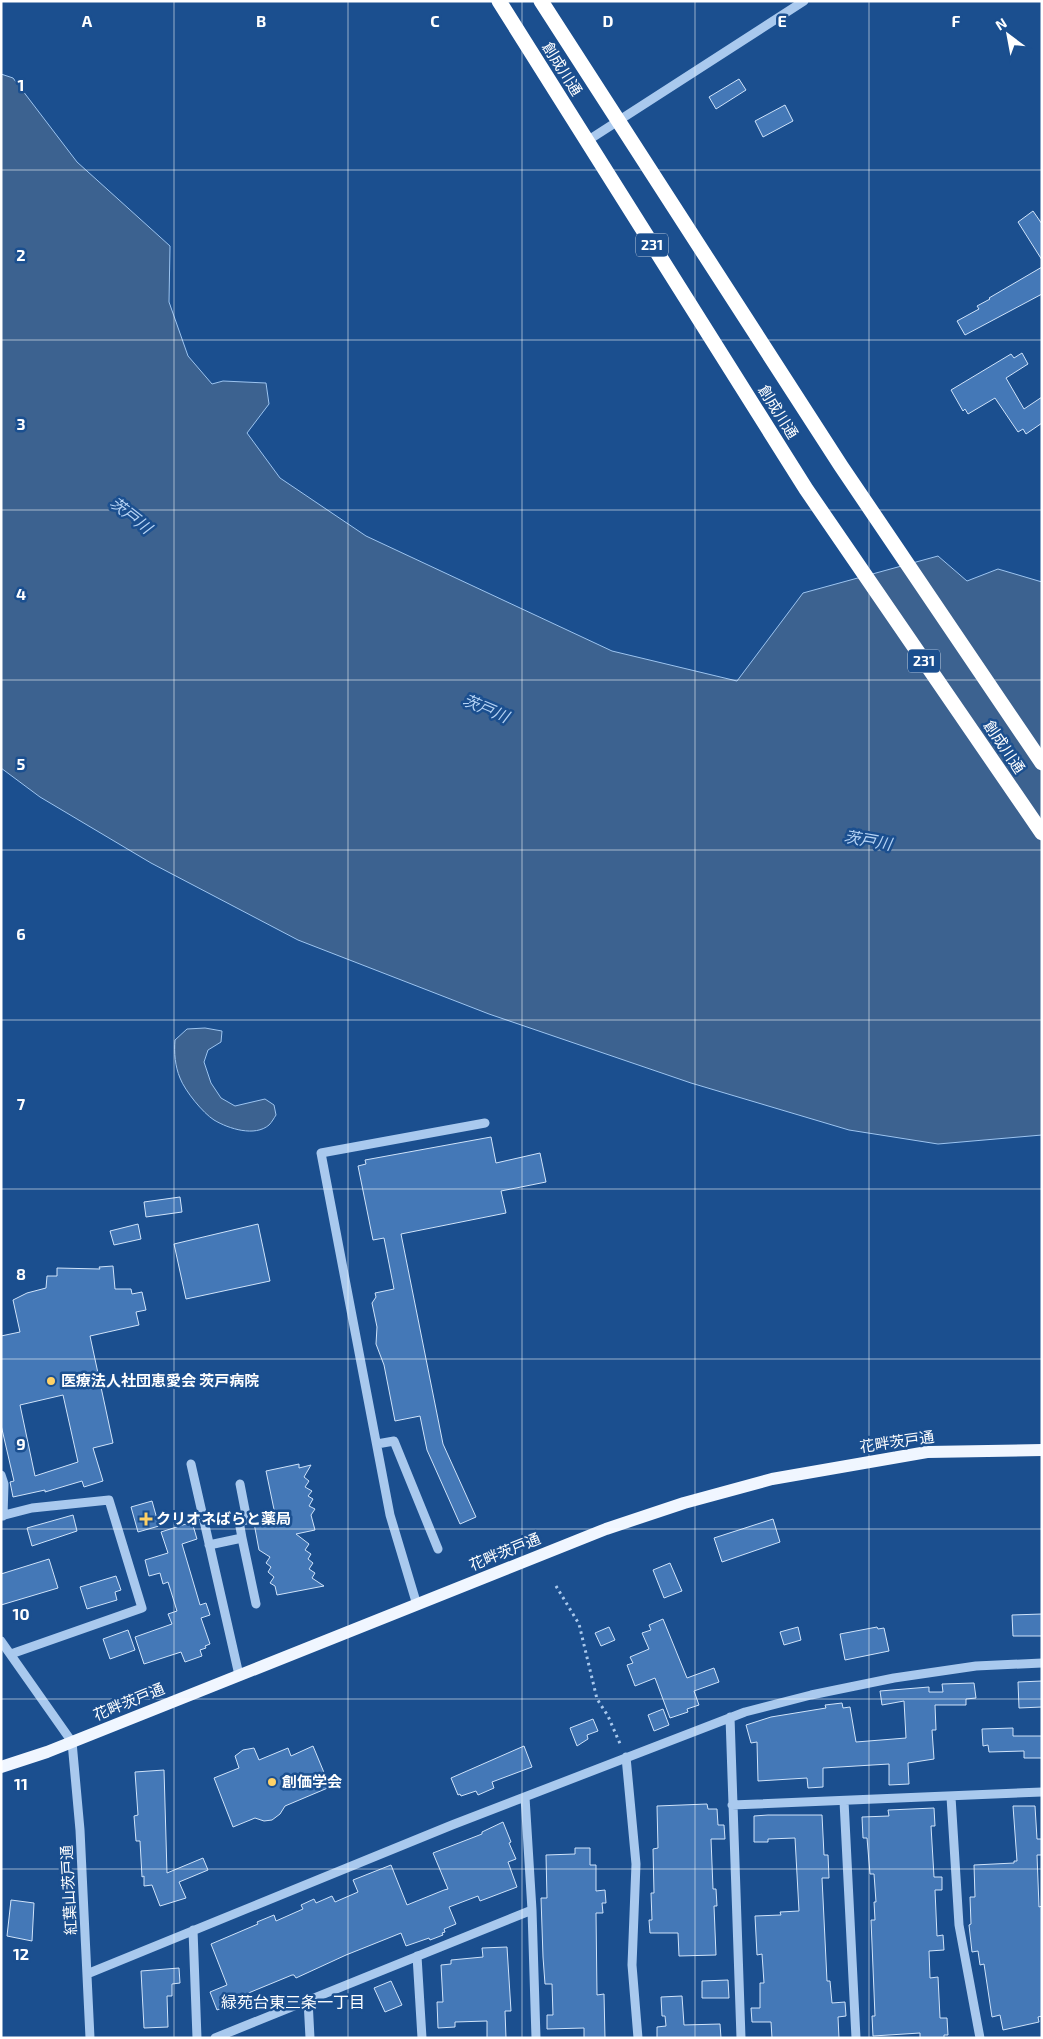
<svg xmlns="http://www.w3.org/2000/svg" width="1043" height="2039" viewBox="0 0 1043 2039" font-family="'Exo 2','Noto Sans JP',sans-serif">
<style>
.water{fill:#3c6290;stroke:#9cc4f0}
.building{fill:#4478b7;stroke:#cfe3fa;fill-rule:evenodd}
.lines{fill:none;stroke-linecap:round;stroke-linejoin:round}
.path{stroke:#a9c9ee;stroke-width:3;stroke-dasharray:2.5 4;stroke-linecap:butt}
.minor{stroke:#a9c9ee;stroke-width:9}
.major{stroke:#f0f6ff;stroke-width:12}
.highway{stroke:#fff;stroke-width:15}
.grid{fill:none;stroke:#fff;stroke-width:1;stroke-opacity:0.55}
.poi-dot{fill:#ffd166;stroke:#1b4f8f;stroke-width:2}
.labels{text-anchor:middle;stroke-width:5;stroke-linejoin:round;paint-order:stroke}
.shield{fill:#1b4f8f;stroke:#bbcadd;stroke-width:1}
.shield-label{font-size:14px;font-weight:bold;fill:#fff}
.street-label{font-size:15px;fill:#fff;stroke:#1b4f8f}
.poi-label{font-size:15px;font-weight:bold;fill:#fff;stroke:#1b4f8f;text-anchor:start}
.water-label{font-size:16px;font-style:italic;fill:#b5d3f5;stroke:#1b4f8f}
.neighbourhood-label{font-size:16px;fill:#fff;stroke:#1b4f8f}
.grid-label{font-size:16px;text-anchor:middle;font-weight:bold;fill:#fff;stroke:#1b4f8f;stroke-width:5;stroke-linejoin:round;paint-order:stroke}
</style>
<rect width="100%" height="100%" fill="#1b4f8f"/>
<path class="water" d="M1,74L13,78L77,162L170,246L169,302L188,356L212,384L223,381L266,383L269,404L247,433L280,478L366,536L612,651L737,681L803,593L938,556L967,581L998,569L1042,582V1135L938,1144L849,1130L691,1083L489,1014L298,940L151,863L40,797L1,768Z
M205,1028L222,1031L221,1042L208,1050L204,1062L211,1083L221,1098L235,1106L265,1099L274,1105L276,1115C274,1118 272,1122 269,1125C255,1137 229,1129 214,1120C203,1113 185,1091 180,1078C175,1066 174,1053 175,1040L187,1029Z"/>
<path class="building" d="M739,79L746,90L716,109L709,97Z
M785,105L793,121L763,137L755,121Z
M1033,211L1042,224V260L1018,222Z
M1042,267V294L965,335L957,321L979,309L977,306L990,299L989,298Z
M1022,353L1028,364L1006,378L1024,409L1042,397V423L1026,434L1023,429L1018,432L995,398L968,414L965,409L963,411L951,390L1011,354L1014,358Z
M491,1137L496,1163L540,1153L546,1182L501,1191L506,1213L401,1234L443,1444L476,1517L460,1524L427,1450L420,1416L395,1421L384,1365L376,1344L377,1327L372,1303L376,1297L375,1293L394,1289L384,1238L373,1240L358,1166L366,1164L365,1160Z
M180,1197L182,1212L146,1217L144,1202Z
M138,1224L141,1239L114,1245L110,1231Z
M258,1224L270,1281L186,1299L174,1244Z
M113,1266L115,1289H131L132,1294L142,1292L146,1310L136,1312L139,1325L90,1336L113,1443L93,1448L103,1481L84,1487L82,1481L45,1492V1490L13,1497L10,1482L14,1481L1,1425V1336L20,1332L13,1300L27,1293L46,1288L47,1276H57V1268L100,1269L99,1267ZM63,1395L78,1462L35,1476L20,1405Z
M299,1464V1468L311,1465L304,1477L309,1481L305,1487L312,1491L308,1496L313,1499L309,1506L315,1509L311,1515L315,1530L296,1534L309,1544L305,1550L311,1554L308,1559L313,1563L309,1569L315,1573L312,1578L324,1586L277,1595L275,1586L270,1583L274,1577L268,1572L271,1567L266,1563L270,1557L259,1550L254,1523L276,1519L266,1471Z
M152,1501L159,1526L138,1532L131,1507Z
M73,1515L77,1531L32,1546L27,1528Z
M773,1519L780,1542L722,1562L714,1538Z
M192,1522L197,1539L182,1544L200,1605L206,1603L210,1615L201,1618L210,1644L205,1646L206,1648L200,1650L202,1656L185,1662L181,1652L144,1664L135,1637L172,1624L168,1614L177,1611L168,1582L163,1584L160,1573L149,1576L145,1560L168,1553L161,1532Z
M49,1559L58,1588L1,1605V1574Z
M670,1563L682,1591L664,1598L653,1570Z
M116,1576L121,1590L115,1592L117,1600L87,1609L80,1587Z
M1042,1614V1636H1013L1012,1615Z
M663,1619L687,1678L714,1668L719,1682L694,1691L699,1705L687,1709L688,1712L670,1718L655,1678L635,1686L627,1665L633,1663L630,1657L649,1649L642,1633L651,1630L649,1625Z
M609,1627L615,1640L601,1646L595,1633Z
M798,1627L801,1640L784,1645L780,1632Z
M877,1627L878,1629L884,1628L889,1651L845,1660L840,1634Z
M128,1630L135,1650L110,1659L103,1639Z
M1042,1681V1707L1019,1708L1018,1682Z
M974,1683L976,1698L966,1699V1705H935L936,1730H932L934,1759L908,1763L909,1784L889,1785V1764L823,1768V1787L808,1788L807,1778L758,1781L757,1742L751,1743L746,1725L771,1717L826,1708L825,1705L842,1703L843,1708L850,1707L856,1742L906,1738L904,1701L882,1705L880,1691L929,1687V1692H943L942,1684Z
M663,1709L669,1725L654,1731L648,1715Z
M593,1719L598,1731L587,1735L588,1739L577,1746L570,1728Z
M1013,1728V1736H1042V1758H1024V1751L989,1752L988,1745L983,1746L982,1729Z
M313,1746L330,1787L285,1806L280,1814L272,1820L264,1821L255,1818L233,1827L214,1778L239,1768L235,1756L243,1750L254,1748L259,1760L288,1748L291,1756Z
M524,1746L532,1767L492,1782L494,1788L478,1795L476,1791L461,1796L460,1794L458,1795L451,1778Z
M164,1770L167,1873L203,1858L208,1870L179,1882L186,1898L160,1906L152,1885L144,1886V1876L142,1877L140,1841H136L134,1816L138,1815L135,1772Z
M707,1804L708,1809H717L718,1825H724L725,1839H711L713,1889H716L717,1906H714L716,1955L679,1956L678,1933H650L649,1920H652L651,1893H654L653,1849L658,1848L657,1806Z
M1013,1806H1035L1037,1839H1042V1855H1037L1039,1907L1042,1906V2016L1038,2017L1039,2022L1003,2030L1000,2015L992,2017L984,1964L980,1965L978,1951L972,1952L969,1925L971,1924L970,1897H975L974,1865L1014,1863V1861H1017Z
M934,1808L935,1826H931L934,1877H942V1890H935L937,1936L943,1935L944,1950L929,1951L930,1978L938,1977L940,2018H947L948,2035H944V2038H920V2033L873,2036L872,2016H875L871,1920H875L874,1902H876L874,1874H870L867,1838H863L862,1817L889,1816L888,1810Z
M768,1815H822L824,1855H828L829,1878H822L827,1981H830L832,2003L845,2002L846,2016L838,2017L839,2038H772L771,2022H752L751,2008H760V1983H764L762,1954L757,1955L755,1916L781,1915L780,1912L799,1911L795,1838L768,1839V1842H754V1816Z
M503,1822L511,1842L509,1843L516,1859L508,1862L517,1887L480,1901L478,1896L449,1907L456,1924L444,1929L445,1932L442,1933L443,1935L430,1940L429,1938L406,1946L401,1933L346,1955L296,1978L294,1975H292L246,1994L247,1997L217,2010L210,1992L227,1985L211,1944L258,1924L257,1922L274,1915L276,1921L303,1909L301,1905L314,1899L316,1903L332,1896L335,1902L358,1892L353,1880L391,1865L407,1905L444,1890L448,1889L433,1853L482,1834V1832Z
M575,1848H590V1865H596V1891L605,1890L606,1903H602L603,1913H596L597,1995L604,1994L605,2038H584V2028L547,2029V2015H553L552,1984H545L543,1957L541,1898H547L546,1855L575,1854Z
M11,1900L34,1903L32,1941L7,1936Z
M507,1947L511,2011H505L506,2038H487V2021L455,2022V2027L438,2028L437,2002H443L441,1965L451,1964V1960L483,1957L482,1948Z
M179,1968L180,1983L172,1984V1996H167L168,2027L144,2028L141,1971Z
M728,1980L729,1998H702V1981Z
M391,1981L402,2005L385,2012L374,1988Z
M682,1996L684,2025L720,2024L721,2038H657V2027L666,2026L665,2016H662L661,1997Z"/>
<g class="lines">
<path class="path" d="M556,1586L579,1624L597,1699L608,1716L621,1746"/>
<path class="minor" d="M587,141L804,1
M377,1444L394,1441L438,1549
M191,1464L239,1675
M1,1475L4,1484L3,1516
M240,1484L247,1520L239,1521L242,1538
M1,1516L32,1508L109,1500L142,1608L11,1654
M209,1545L242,1538L256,1604
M417,1605L390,1515L321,1153L485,1123
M1,1641L72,1742L80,1830L90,2038
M730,1717L741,2038
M626,1757L636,1864L632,1965L638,2038
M525,1797L532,1910L536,2038
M951,1797L959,1925L980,2038
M844,1801L856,2038
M732,1805L1042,1792
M193,1930L197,2038
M417,1956L422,2038
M87,1974L452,1825L745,1712L811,1695L894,1678L976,1666L1042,1663
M308,2000L310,2038
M215,2038L532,1910"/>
<path class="major" d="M1,1767L47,1752L606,1529L684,1503L772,1479L927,1452L1042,1450"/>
<path class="highway" d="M499,1L806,489L1042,833
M541,1L841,466L1042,763"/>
</g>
<path class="grid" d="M174,1V2038M348,1V2038M522,1V2038M695,1V2038M869,1V2038M1,170H1042M1,340H1042M1,510H1042M1,680H1042M1,850H1042M1,1020H1042M1,1189H1042M1,1359H1042M1,1529H1042M1,1699H1042M1,1869H1042"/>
<g class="poi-dot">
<circle cx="51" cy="1381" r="5"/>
<path d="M143.5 1511.5h5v5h5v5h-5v5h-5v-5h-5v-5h5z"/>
<circle cx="272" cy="1782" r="5"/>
</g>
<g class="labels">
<g class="shield">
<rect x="636" y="233.5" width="32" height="23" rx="4"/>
<rect x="908" y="649.5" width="32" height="23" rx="4"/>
</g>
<g class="shield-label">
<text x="652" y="250">231</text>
<text x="924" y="666">231</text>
</g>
<g class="street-label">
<text transform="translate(562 69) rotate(58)" y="5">創成川通</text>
<text transform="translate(778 412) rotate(58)" y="5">創成川通</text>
<text transform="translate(1004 747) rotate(56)" y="5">創成川通</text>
<text transform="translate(897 1442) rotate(-8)" y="5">花畔茨戸通</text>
<text transform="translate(505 1552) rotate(-22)" y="5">花畔茨戸通</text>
<text transform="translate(129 1702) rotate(-22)" y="5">花畔茨戸通</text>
<text transform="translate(69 1890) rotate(-93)" y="5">紅葉山茨戸通</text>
</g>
<g class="poi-label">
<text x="61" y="1386">医療法人社団恵愛会 茨戸病院</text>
<text x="156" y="1524">クリオネばらと薬局</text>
<text x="282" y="1787">創価学会</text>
</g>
<g class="water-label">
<text transform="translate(131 515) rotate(38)" y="6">茨戸川</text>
<text transform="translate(486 708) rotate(23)" y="6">茨戸川</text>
<text transform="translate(868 840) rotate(10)" y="6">茨戸川</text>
</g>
<g class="neighbourhood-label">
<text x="293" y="2008">緑苑台東三条一丁目</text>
</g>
</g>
<g class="grid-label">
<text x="87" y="27">A</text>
<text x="261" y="27">B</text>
<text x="435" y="27">C</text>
<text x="608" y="27">D</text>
<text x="782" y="27">E</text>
<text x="956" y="27">F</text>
<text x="21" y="91">1</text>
<text x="21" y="261">2</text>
<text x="21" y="430">3</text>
<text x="21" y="600">4</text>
<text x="21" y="770">5</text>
<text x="21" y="940">6</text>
<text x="21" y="1110">7</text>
<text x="21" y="1280">8</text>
<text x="21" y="1450">9</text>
<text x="21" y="1620">10</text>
<text x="21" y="1790">11</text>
<text x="21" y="1960">12</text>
</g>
<rect width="1043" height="2039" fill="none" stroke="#ffffff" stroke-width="5"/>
<g transform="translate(1008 35) rotate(328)" stroke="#1b4f8f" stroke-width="4" paint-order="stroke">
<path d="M0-4L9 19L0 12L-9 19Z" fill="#ffffff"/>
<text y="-8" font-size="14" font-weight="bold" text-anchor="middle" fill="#ffffff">N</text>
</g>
</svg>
